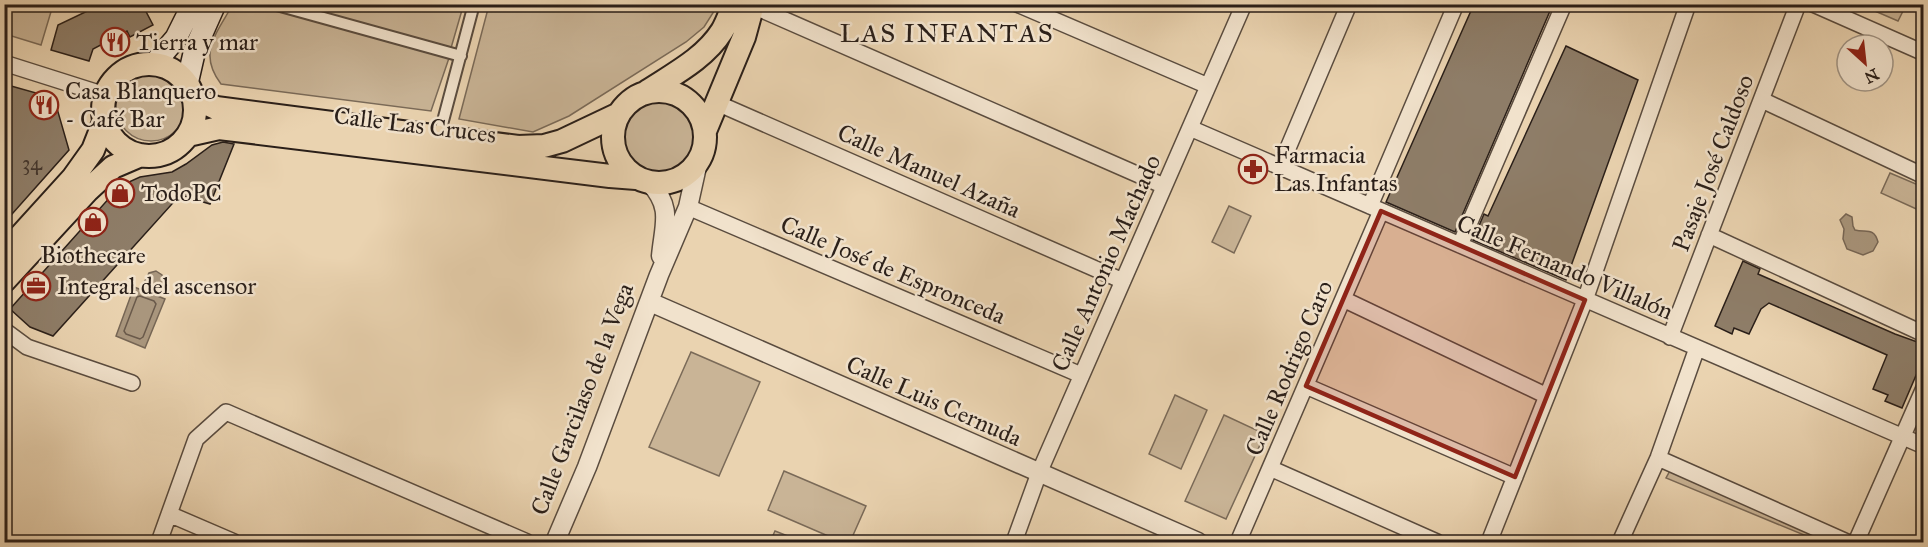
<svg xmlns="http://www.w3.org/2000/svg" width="1928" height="547" viewBox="0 0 1928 547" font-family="'IM FELL Great Primer',serif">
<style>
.green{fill:#c9b496;stroke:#7a6a58;stroke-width:1.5}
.water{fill:#a9967d;stroke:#766655;stroke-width:1.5}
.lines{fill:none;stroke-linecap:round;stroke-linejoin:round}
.shore{stroke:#6a5a4b;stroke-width:1.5}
.building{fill:#8e7d68;stroke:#2a1f19;stroke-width:1.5}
.pedestrian-casing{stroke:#5a4c3f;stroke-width:14}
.minor-casing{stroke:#5a4c3f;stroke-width:18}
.tertiary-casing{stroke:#5a4c3f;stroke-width:21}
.secondary-casing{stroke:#2a1f19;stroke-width:24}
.primary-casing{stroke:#2a1f19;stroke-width:26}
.pedestrian{stroke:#f1e2cc;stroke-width:10}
.minor{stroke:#f1e2cc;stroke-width:15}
.tertiary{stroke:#f1e2cc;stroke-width:18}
.secondary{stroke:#f1e2cc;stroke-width:21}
.primary{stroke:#ead3b0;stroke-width:22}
.marked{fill:#8f2418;fill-opacity:0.2;stroke:#8f2418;stroke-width:4.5;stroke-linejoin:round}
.labels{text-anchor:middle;stroke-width:5;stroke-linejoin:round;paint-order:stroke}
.number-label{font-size:21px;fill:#43362d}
.poi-label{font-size:24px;fill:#2a1f19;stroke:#f1e2cc;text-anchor:start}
.street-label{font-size:24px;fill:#2a1f19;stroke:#f1e2cc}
.neighbourhood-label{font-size:26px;letter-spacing:1.5px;fill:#2a1f19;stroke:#f1e2cc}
</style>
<rect width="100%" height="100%" fill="#ead3b0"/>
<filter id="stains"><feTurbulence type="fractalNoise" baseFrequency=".00333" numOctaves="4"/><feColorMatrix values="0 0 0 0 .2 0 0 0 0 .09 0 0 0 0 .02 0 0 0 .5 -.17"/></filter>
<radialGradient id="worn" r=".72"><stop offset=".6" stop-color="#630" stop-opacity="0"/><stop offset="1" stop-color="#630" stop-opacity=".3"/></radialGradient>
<path class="green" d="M233,4L256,5L449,58L431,111L221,84C197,53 217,33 233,4Z
M441,4L462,10L451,48L283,5Z
M4,5H53L41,45L5,34Z
M489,5V4L718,5L704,27L686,42L569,116L533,132L459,119Z
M1861,5H1906L1898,21Z
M116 106a35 35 0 1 1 70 0a35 35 0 1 1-70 0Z
M624 136a36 36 0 1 1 72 0a36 36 0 1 1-72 0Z
M1890,173L1923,187V212L1881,193Z
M1229,206L1251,216L1234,253L1212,242Z
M691,352L760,382L719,476L649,447Z
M1175,395L1207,410L1181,469L1149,454Z
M1224,415L1265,434L1226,519L1185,501Z
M1676,460L1850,542H1821L1666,478Z
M784,471L866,506L850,542H842L768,510Z
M775,531L803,542H770Z"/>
<path class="water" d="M1846,214L1852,217L1853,226L1855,230C1866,233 1874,227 1878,242L1873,251L1863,255L1847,249L1843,239L1844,229L1840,220Z
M156,271L162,275L164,282L159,292L143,285L149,273Z
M134,287L165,299L145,348L116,336Z"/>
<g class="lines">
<path class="shore" d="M140,296L154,301L156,304L143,337L140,339L126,334L124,331L137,297Z"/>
</g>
<path class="building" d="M102,4H142L153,25L130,37L127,31L93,49L89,61L51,50L58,25Z
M1474,4H1553L1455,232L1386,202Z
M1566,46L1638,80L1566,280L1473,240L1484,214L1488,216Z
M4,84L54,98L69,150L4,223Z
M223,142L234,144L210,204L180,195L53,336L30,327L10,309L120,186L140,177L172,172L186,164L212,145Z
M1743,261L1760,269L1758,274L1895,334L1923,344V359L1902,408L1885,401L1888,395L1873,389L1887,355L1803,318L1769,303L1761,309L1749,334L1734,328L1732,334L1715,326Z"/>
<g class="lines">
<g class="pedestrian-casing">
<path id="pedestrian" d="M273,4L461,56
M439,136L474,4"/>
</g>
<g class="minor-casing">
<path id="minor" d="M1017,4L1208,86
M1813,4L1924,53
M753,6L1164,186
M4,63L105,95
M1762,100L1924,176
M717,103L1123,281
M1190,128L1924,446
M1280,167L1349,4
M1370,206L1456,4
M688,207L1081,375
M1709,235L1924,334
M1460,245L1564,4
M1343,299L1547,396
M4,330L27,347L132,383
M1670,337L1798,4
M1306,386L1515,477
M1658,458L1847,542
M1270,468L1437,542
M169,514L234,542
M159,542L196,439L226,412L527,542
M1014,542L1039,473L1244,4
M1238,542L1381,211
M1489,542L1585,300L1688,4
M1620,542L1658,458L1697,348
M1856,542L1924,388"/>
</g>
<g class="tertiary-casing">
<path id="tertiary" d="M650,183C673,208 664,224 661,256
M650,302L1198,542
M555,542L587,467L659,275L688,207L698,162"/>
</g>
<g class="secondary-casing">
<path id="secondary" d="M154,64L176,38L193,4
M187,84L195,49L215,4"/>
</g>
<g class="primary-casing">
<path id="primary" d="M103 110a46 46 0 1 1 92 0a46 46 0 1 1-92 0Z
M613 137a46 46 0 1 1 92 0a46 46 0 1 1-92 0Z
M648,91C674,74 705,58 722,31C727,23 730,13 734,4
M193,97L216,108L518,147L544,146L562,141L619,114
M705,131L744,37L753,4
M188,135L219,128L610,176L636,178
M4,254L73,178L93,150L104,122
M4,281L87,191L113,167L141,155"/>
</g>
<use href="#pedestrian" class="pedestrian"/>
<use href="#minor" class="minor"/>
<use href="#tertiary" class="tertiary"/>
<use href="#secondary" class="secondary"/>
<use href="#primary" class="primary"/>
</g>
<path class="marked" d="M1381,211L1585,300L1515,477L1306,386Z"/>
<defs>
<g id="restaurant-ring" transform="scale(1.5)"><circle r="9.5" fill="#f1e2cc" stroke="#8f2418" stroke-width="1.5"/><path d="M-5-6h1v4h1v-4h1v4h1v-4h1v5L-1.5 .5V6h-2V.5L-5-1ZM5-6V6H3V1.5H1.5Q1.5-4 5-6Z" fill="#8f2418"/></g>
<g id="pharmacy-ring" transform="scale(1.5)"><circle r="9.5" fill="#f1e2cc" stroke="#8f2418" stroke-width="1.5"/><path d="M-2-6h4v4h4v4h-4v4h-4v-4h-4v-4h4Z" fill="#8f2418"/></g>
<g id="shop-ring" transform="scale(1.5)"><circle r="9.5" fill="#f1e2cc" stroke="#8f2418" stroke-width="1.5"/><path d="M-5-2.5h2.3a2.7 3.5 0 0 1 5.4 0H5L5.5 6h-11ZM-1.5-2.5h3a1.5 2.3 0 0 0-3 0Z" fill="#8f2418"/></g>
<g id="office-ring" transform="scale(1.5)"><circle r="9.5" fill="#f1e2cc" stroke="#8f2418" stroke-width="1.5"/><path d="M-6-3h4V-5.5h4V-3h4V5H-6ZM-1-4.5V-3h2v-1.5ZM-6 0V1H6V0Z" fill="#8f2418"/></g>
</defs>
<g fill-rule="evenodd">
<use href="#restaurant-ring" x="115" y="42"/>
<use href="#restaurant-ring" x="44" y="105"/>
<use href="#pharmacy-ring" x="1253" y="169"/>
<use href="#shop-ring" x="120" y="193"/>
<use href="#shop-ring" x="93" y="222"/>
<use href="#office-ring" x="36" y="286"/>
</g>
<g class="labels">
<g class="number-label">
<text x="32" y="170">34</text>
</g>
<g class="poi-label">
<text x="136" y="50">Tierra y mar</text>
<text x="65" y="99">Casa Blanquero<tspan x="65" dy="28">- Café Bar</tspan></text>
<text x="1274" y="163">Farmacia<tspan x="1274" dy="28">Las Infantas</tspan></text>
<text x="141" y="201">TodoPC</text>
<text x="93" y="263" text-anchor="middle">Biothecare</text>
<text x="57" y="294">Integral del ascensor</text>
</g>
<g class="street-label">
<text transform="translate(415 125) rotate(7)" y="8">Calle Las Cruces</text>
<text transform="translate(1713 163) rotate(-69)" y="8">Pasaje José Caldoso</text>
<text transform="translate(929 171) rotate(24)" y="8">Calle Manuel Azaña</text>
<text transform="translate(1106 263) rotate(-66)" y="8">Calle Antonio Machado</text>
<text transform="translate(1565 267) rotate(23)" y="8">Calle Fernando Villalón</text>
<text transform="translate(893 270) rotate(23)" y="8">Calle José de Espronceda</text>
<text transform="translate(1289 368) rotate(-67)" y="8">Calle Rodrigo Caro</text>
<text transform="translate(582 399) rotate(-69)" y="8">Calle Garcilaso de la Vega</text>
<text transform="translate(934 401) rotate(24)" y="8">Calle Luis Cernuda</text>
</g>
<g class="neighbourhood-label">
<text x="947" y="42">LAS INFANTAS</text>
</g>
</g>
<rect width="1928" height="547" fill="none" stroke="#ead3b0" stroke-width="24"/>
<rect x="6" y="6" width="1916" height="535" fill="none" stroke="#2a1f19" stroke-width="3"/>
<rect x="12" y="12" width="1904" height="523" fill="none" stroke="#2a1f19" stroke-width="1.5"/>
<g transform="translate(1865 63) rotate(153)"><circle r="28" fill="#f1e2cc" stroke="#a19484" stroke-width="1.5"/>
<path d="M0-4.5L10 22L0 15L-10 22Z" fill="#8f2418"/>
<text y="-9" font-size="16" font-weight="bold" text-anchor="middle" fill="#2a1f19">N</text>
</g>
<rect width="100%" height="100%" filter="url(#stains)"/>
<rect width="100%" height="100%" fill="url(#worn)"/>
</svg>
